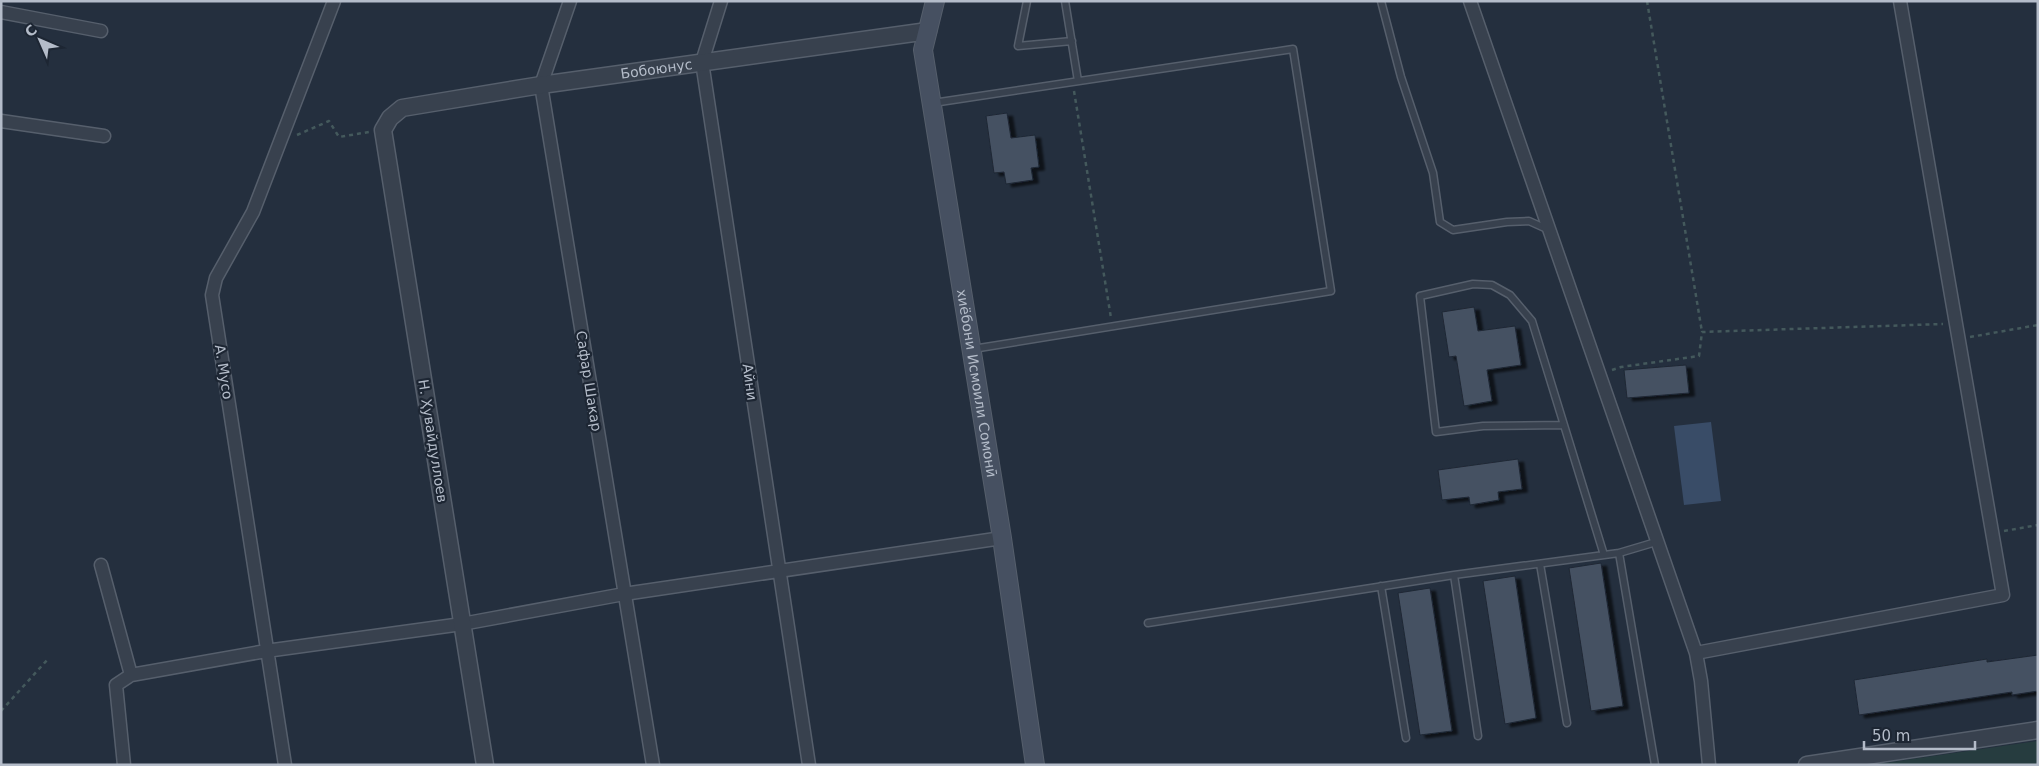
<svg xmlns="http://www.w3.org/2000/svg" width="2039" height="766" viewBox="0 0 2039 766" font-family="'DejaVu Sans',sans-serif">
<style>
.green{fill:#263c3f}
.water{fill:#394c67}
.building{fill:#455162;stroke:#1f2835;filter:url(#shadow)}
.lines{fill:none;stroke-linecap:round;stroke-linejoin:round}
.service-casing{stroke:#565f6c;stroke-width:9}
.minor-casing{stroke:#565f6c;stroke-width:15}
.tertiary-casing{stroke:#565f6c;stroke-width:19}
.secondary-casing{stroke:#565f6c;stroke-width:20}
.path{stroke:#44595c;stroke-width:2.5;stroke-dasharray:4 4;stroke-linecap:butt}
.service{stroke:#38414e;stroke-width:6}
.minor{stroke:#38414e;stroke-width:12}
.tertiary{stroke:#38414e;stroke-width:16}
.secondary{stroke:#465061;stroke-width:18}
.labels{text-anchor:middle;stroke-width:4.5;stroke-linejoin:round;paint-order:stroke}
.street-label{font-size:14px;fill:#b4bcc9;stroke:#1d2633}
</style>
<defs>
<filter id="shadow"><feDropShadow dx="5.5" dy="3" stdDeviation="1" flood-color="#0009"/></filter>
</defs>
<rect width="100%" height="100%" fill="#242f3e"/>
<path class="green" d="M2038,741V765H1871Z"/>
<path class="water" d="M1711,422L1721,501L1684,505L1674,426Z"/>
<path class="building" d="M1007,113L1011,138L1035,135L1039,167L1031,168L1033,180L1006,184L1004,172L994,173L986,116Z
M1474,307L1478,331L1515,326L1521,365L1487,370L1492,401L1464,406L1456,356L1449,357L1442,312Z
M1686,365L1689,393L1627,398L1624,370Z
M1518,459L1522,489L1498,492L1499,500L1470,505L1469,497L1442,500L1438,470Z
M1601,563L1623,706L1591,711L1569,568Z
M1515,576L1536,718L1505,724L1483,581Z
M1430,588L1452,731L1420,735L1398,593Z
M2038,655V691L2012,695V692L1859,715L1854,680L1987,659V662Z"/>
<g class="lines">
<g class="service-casing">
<path id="service" d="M1027,1L1018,46L1072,41
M1065,1L1078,81
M1381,1L1401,77L1433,173L1440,222L1453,230L1507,222L1529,221L1549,230
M933,103L1293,49L1331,291L973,349
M1564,425L1483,426L1436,432L1420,296L1473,284L1492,285L1510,295L1532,321L1604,555
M1619,553L1655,765
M1540,564L1567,723
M1381,586L1406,738
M1148,623L1454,575
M1478,736L1454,575L1619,553L1656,542"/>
</g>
<g class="minor-casing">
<path id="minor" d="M570,1L541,85L653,765
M721,1L702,62L809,765
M1470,1L1696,653L1701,681L1709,765
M1,12L101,31
M1,121L104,136
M101,565L131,675
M1696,653L2003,595L1900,1
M124,765L116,685L131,675L266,651L462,624L624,594L1002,538
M285,765L212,295L216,278L253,212L334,1"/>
</g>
<g class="tertiary-casing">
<g id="tertiary">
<path id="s1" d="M485,765L383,130L390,118L402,108L541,85L928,31"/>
<path d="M1807,765L2038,730"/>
</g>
</g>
<g class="secondary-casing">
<g id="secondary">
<path id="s2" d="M935,1L923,50L1002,538L1035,765"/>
</g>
</g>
<path class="path" d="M1647,1L1702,332
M1074,91L1111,318
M297,135L329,121L339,137L369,132
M1970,337L2038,325
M1612,370L1621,367L1699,356L1702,332L1943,324
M2004,531L2038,525
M1,711L48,659"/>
<use href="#service" class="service"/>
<use href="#minor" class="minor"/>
<use href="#tertiary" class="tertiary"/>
<use href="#secondary" class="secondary"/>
</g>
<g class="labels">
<g class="street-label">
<text dy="5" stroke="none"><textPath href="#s1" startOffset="930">Бобоюнус</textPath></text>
<text transform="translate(224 372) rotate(81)" y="5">А. Мусо</text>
<text transform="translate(589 381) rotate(81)" y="5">Сафар Шакар</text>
<text transform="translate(750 382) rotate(82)" y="5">Айни</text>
<text dy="5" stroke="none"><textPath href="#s2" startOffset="388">хиёбони Исмоили Сомонӣ</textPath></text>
<text transform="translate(433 441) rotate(81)" y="5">Н. Ҳувайдуллоев</text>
</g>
</g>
<rect width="2039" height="766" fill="none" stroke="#b4bcc9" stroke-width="5"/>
<g transform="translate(40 40) rotate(315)" stroke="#1d2633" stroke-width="4" paint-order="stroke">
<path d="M0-4L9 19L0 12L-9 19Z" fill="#b4bcc9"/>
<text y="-8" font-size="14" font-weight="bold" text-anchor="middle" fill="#b4bcc9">С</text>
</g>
<path d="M1864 741v8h111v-8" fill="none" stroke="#b4bcc9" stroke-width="2.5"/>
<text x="1872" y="741" font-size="15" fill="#b4bcc9" stroke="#1d2633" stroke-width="4" paint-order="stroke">50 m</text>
</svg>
